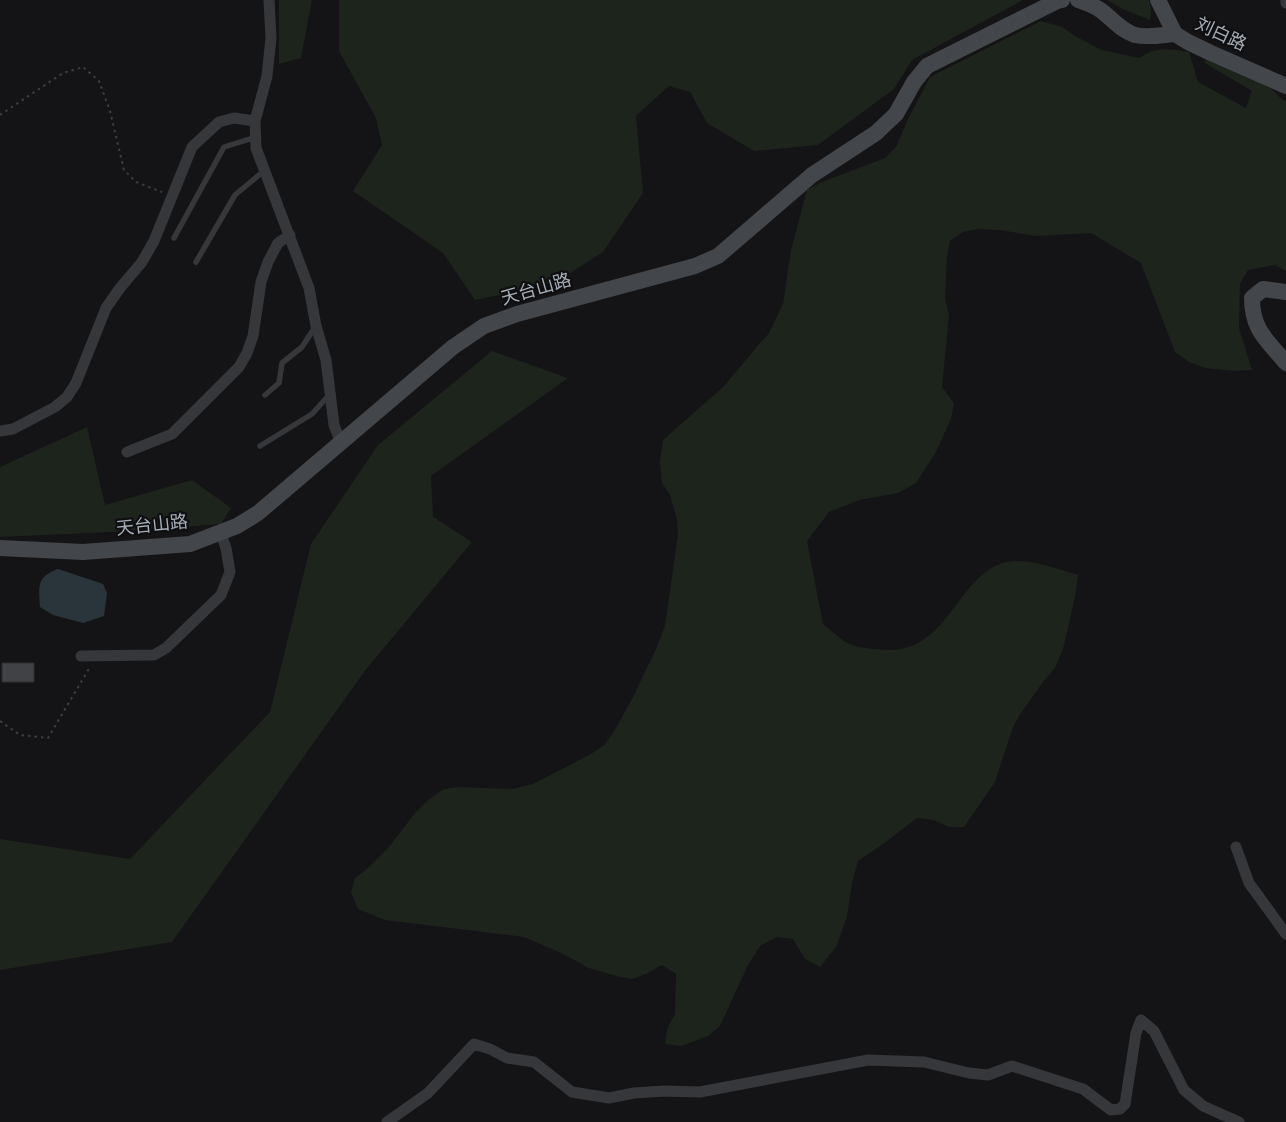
<svg xmlns="http://www.w3.org/2000/svg" width="1286" height="1122" viewBox="0 0 1286 1122" font-family="'Golos Text','Noto Sans SC',sans-serif">
<style>
.green{fill:#1c241c}
.water{fill:#2a353b}
.building{fill:#404246;stroke:#2e2f32}
.lines{fill:none;stroke-linecap:round;stroke-linejoin:round}
.path{stroke:#3b3e42;stroke-width:2;stroke-dasharray:2.5 4;stroke-linecap:butt}
.lane{stroke:#35373b;stroke-width:5.5}
.street{stroke:#35373b;stroke-width:11}
.secondary{stroke:#43464b;stroke-width:16}
.labels{text-anchor:middle;stroke-width:4.5;stroke-linejoin:round;paint-order:stroke}
.street-label{font-size:18px;fill:#a5adb7;stroke:#0f0f11}
</style>
<rect width="100%" height="100%" fill="#141416"/>
<path class="green" d="M279,0H312L301,58L279,64Z
M339,0H1023L912,60L894,89L818,145L754,151L707,123L690,92L669,86L636,116L643,193L603,252L553,284L475,300L443,253L353,191L382,145L376,118L339,51Z
M1107,0H1149L1151,11L1150,20L1123,9Z
M1041,21L1062,27L1075,36L1102,50L1139,58C1157,46 1169,49 1189,52L1198,82L1246,108L1252,91L1203,62L1209,59C1229,67 1249,74 1268,87C1275,91 1279,98 1286,102V271L1275,265L1248,270L1240,284L1239,328L1252,370L1236,371L1205,368L1189,362L1175,352L1141,263L1091,233L1036,236L999,230L978,229L963,232L950,241L947,256L945,298L949,315L942,387L954,403L951,419L936,452L916,483L898,493L860,500L829,512L807,541L823,624C831,630 840,640 850,644C861,649 877,649 888,650C948,651 957,577 1003,563C1025,556 1057,569 1078,575L1075,597L1063,649L1055,668L1043,682L1021,713L1013,727L995,782L964,827H949L933,820L917,818L883,844L858,861L852,883L847,917L836,947L820,967L805,959L793,939L777,937L761,945L748,965L720,1026L708,1036L682,1046L665,1044L667,1029L675,1014L676,974L662,965L646,974L632,979L616,976L589,968L561,953L524,937L385,920L358,909L351,892L355,878L367,869L389,847L415,813L428,800L444,789L459,787L513,789L533,784L591,754L604,745L613,733L631,701L656,649L665,626L678,534L677,520L670,495L662,483L660,462L663,440L723,387L769,333L783,304L791,250L807,190L822,182L885,158L896,147L908,119L930,77Z
M492,351L568,378L431,476L433,517L472,542L364,672L172,942L0,970V839L130,859L270,712L311,544L378,445Z
M87,427L105,505L192,480L231,508L221,524L112,532L0,537V467Z"/>
<path class="water" d="M58,569L103,584L107,593L104,616L83,623L53,615L40,607C39,586 36,577 58,569Z"/>
<path class="building" d="M2,663H34V682H2Z"/>
<g class="lines">
<path class="path" d="M0,115L63,73L83,67L99,81L110,111L124,170L136,182L162,192
M0,721L20,735L48,738L90,667"/>
<path class="lane" d="M174,238L224,147L256,137
M196,262L235,195L265,170
M265,395L279,383L282,363L302,347L315,327
M260,446L312,414L330,394"/>
<path class="street" d="M269,0L271,38L267,76L255,121L256,148L309,288L316,326L326,360L334,425L341,443
M1286,0V3
M0,431L13,429L55,407L67,397L76,383L106,308L120,288L142,262L154,241L192,147L219,122L234,118L255,121
M127,452L172,434L239,367L247,353L253,336L261,282L268,262L278,243L290,235
M81,656L154,655L166,648L221,595L230,572L226,548L220,531
M1236,847L1249,883L1286,934
M387,1122L428,1093L474,1044L490,1049L507,1058L534,1062L572,1092L609,1098L634,1093L664,1091L700,1092L868,1060L924,1062L969,1073L988,1075L1012,1066L1083,1089L1111,1110L1120,1109L1125,1104L1136,1033L1141,1020L1154,1031L1184,1090L1203,1106L1239,1122"/>
<path class="secondary" d="M1078,0C1087,3 1096,6 1103,12C1113,20 1122,31 1135,35C1148,38 1162,35 1175,34
M1158,0L1175,34L1188,42L1211,53L1286,86
M1286,292L1263,289L1252,298C1252,330 1267,340 1286,363
M0,548L83,552L190,544L237,526L258,513L453,347L484,326L517,314L695,266L718,256L812,175L876,133L896,114L914,82L927,66L1057,1L1062,0"/>
</g>
<g class="labels">
<g class="street-label">
<text transform="translate(1221 34) rotate(25)" y="6">刘白路</text>
<text transform="translate(536 289) rotate(-16)" y="6">天台山路</text>
<text transform="translate(152 525) rotate(-6)" y="6">天台山路</text>
</g>
</g>
</svg>
